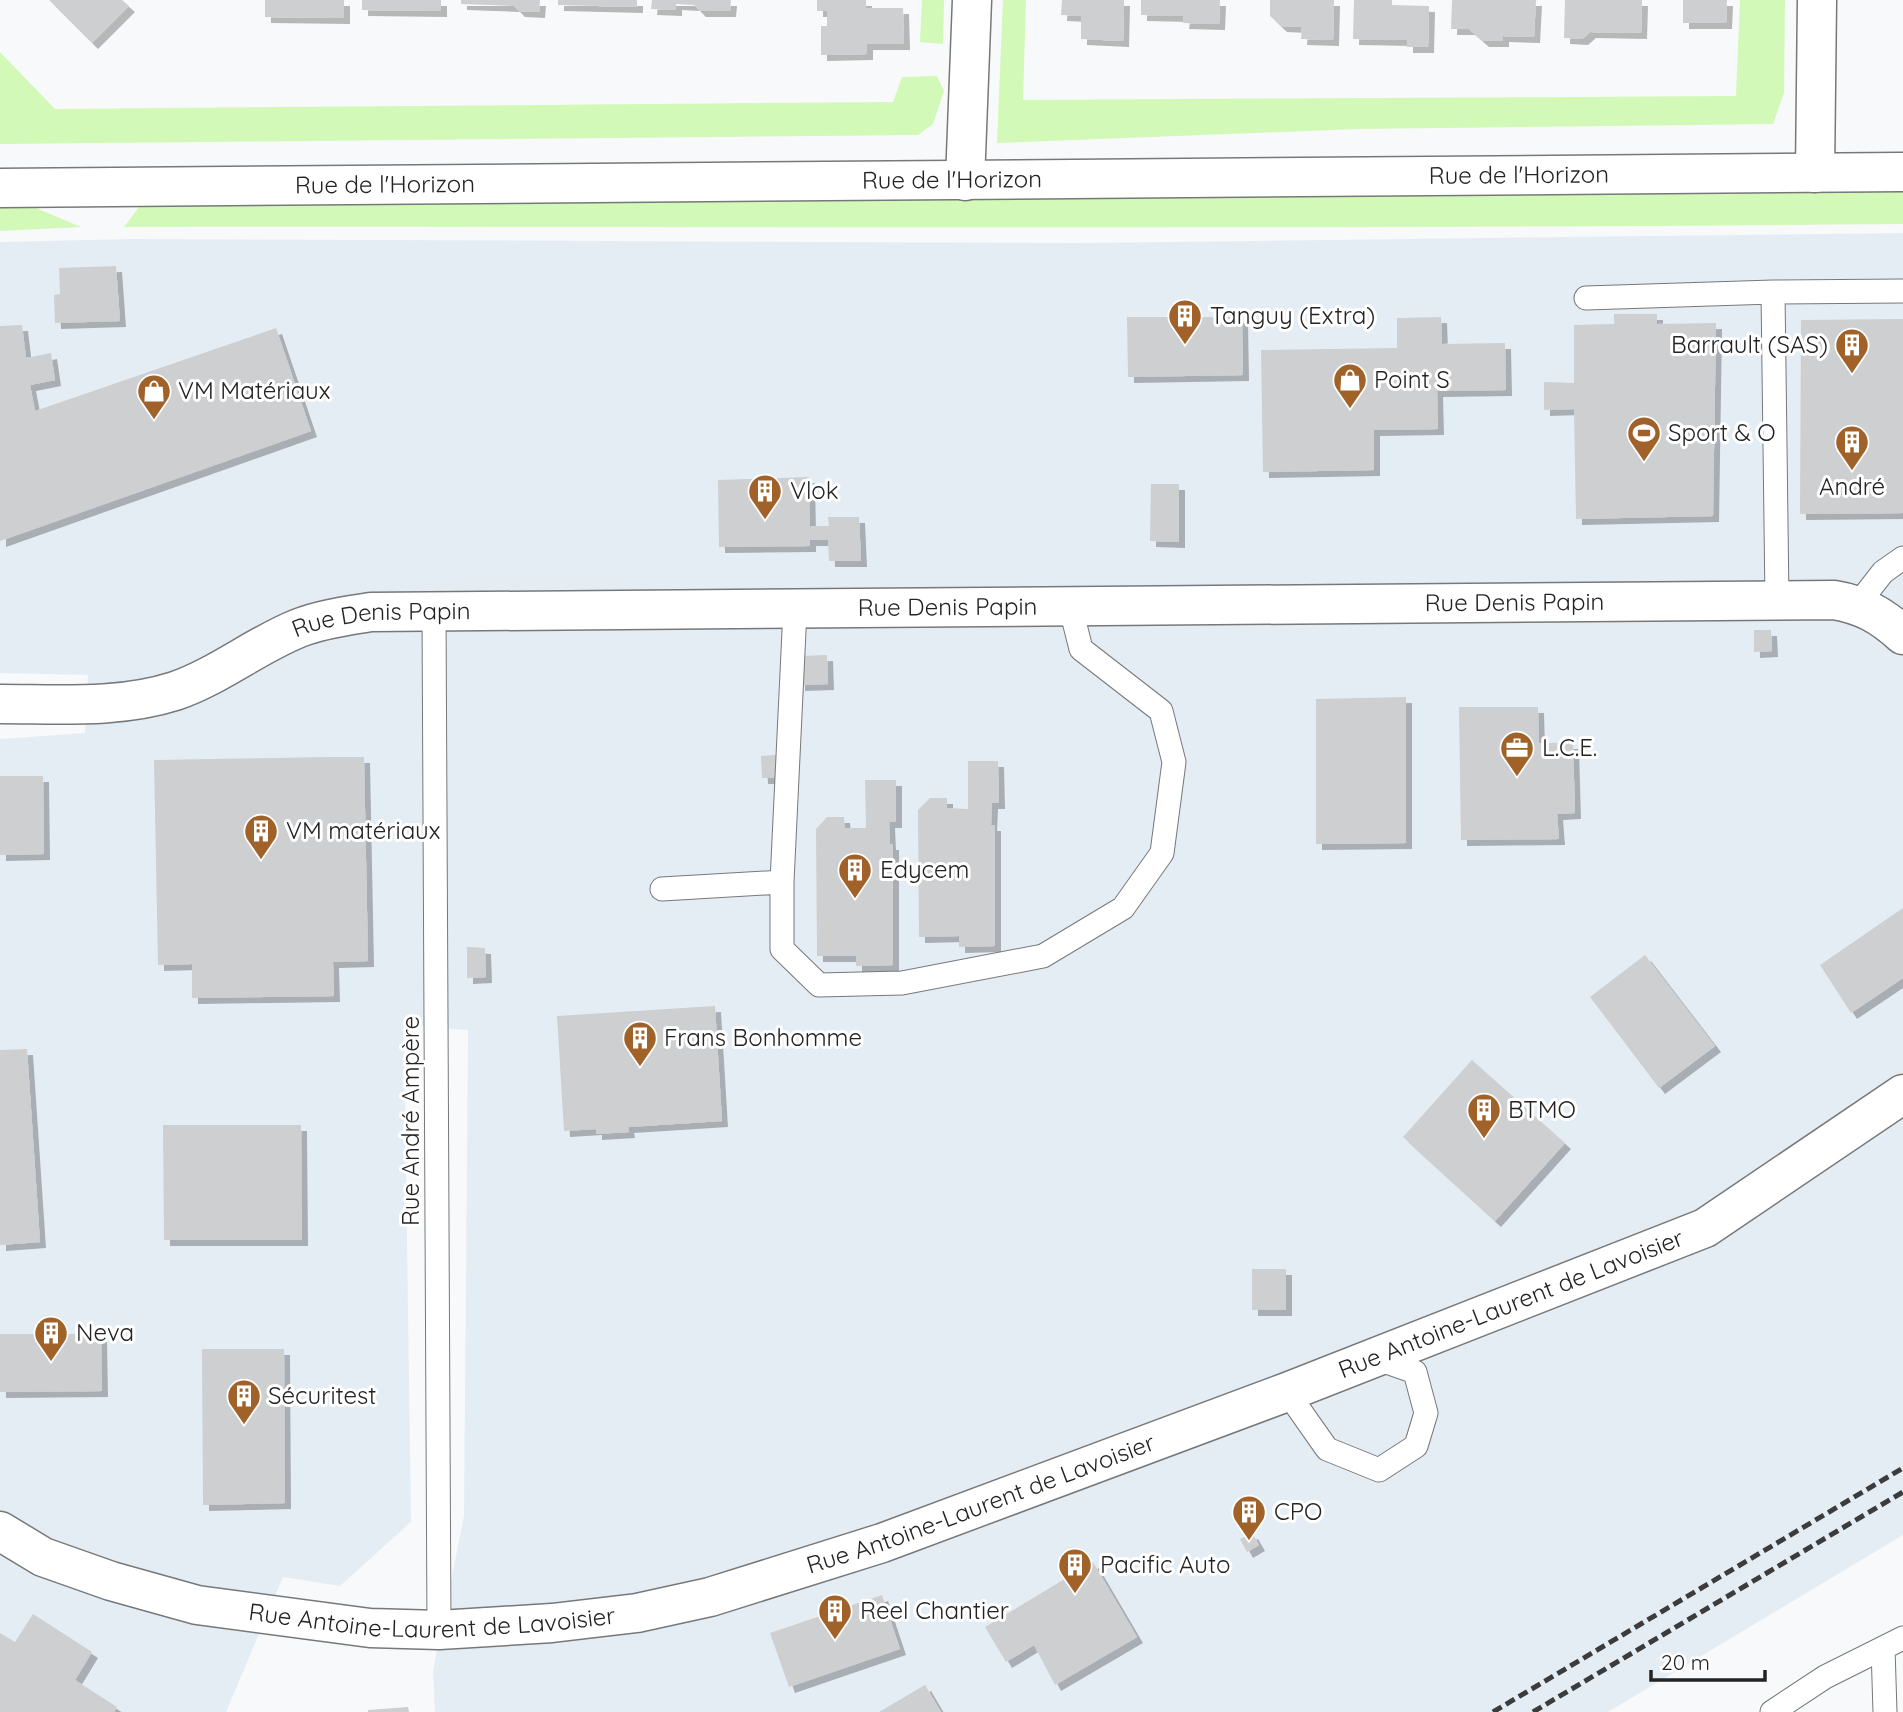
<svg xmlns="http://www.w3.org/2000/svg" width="1903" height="1712" viewBox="0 0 1903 1712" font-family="Quicksand,sans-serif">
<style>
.built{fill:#e5edf4}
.green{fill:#d2f9b7}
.building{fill:#cecfd1;filter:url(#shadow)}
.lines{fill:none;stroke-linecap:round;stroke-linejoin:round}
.lane-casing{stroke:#777879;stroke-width:25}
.street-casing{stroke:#777879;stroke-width:41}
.secondary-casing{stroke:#777879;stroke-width:41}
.lane{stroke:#fff;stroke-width:23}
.street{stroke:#fff;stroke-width:38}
.secondary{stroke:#fff;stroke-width:38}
.rail{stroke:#3c3c3d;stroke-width:5;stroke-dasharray:10 5;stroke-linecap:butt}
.labels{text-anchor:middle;stroke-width:6;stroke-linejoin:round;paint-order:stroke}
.street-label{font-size:24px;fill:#232324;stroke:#fff}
.poi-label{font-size:24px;fill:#232324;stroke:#fff;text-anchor:start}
</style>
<defs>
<filter id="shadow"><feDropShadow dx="6" dy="6" stdDeviation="0" flood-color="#0004"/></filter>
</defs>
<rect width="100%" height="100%" fill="#f8f9fa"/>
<path class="built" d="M1903,233V1535L1608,1712H435L433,1671L464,1516L468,1030L404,1025L411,1522L340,1586L283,1577L226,1712H0V739L85,733L88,675L0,673V242L132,239L1079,243Z"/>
<path class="green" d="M922,0H944L943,44L920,42Z
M1003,0H1026L1023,100L1736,96L1740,0H1785L1784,93L1773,124L1357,129L997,143Z
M0,52L55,109L893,102L902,77L937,76L944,91L933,124L918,135L0,144Z
M1363,192H1903V224C1310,230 717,226 124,227L139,207L386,201Z
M0,208H36L81,227L0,231Z"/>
<path class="building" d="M49,0H122L129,6L92,43Z
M265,0H344V18L265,17Z
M362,0H441V11L362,10Z
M461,0H540L539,12L519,11L514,6L461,4Z
M558,0H637V7L558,5Z
M652,0H731L730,11H700L694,5L676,4V10L651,9Z
M817,0H866V8H903L904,44H867V54L821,55V26H827V11H817Z
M1062,0H1124L1123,41L1081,39V16L1061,15Z
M1141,0H1220L1219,24L1183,23L1184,16L1141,15Z
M1270,0H1334L1333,40L1301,39L1302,27L1281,26L1270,16Z
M1354,0H1392V5L1429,6L1428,47H1407V40L1353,39Z
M1452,0H1536L1534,37L1503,36V41H1483L1469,29H1451Z
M1565,0H1642L1641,33L1590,32L1582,39L1564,38Z
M1683,0H1727L1726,23H1683Z
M116,266L120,321L55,323L54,295L60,294L59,268Z
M1614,314H1657V324L1716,323L1713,516L1576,519L1574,409L1544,410V382L1574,383V325L1614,324Z
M1127,317H1242L1243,375L1128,377Z
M1441,317L1442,344L1505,343L1506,390L1437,391L1438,429L1374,430V470L1263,472L1261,350L1397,348V318Z
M1903,319V513L1800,514L1801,320Z
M22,325L26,358L51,353L55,380L30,385L35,411L276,328L311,431L0,541V326Z
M809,477L810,526H829L828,517H859L861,561H829L828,540H810V546L719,547L718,480Z
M1151,484H1179V542L1150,541Z
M1754,630H1771L1772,651L1754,652Z
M827,655L828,684L799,685V656Z
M1406,697V843L1316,844V699Z
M1459,707H1538L1539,743H1573L1575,813L1557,814L1559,839L1461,840Z
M776,755L777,778H762L761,756Z
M330,757H364L368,961L333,962L334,996L192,998V964L158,965L154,760Z
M968,761H998L999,803H992L991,825H995V946L959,947V936L919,937L918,810L930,798H947V808L968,809Z
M0,776H43L44,854L0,855Z
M865,780H896V822H889L890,844H893V965L856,966V956H817L816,829L827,817H844L845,828H866Z
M1903,908V978L1851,1013L1820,965Z
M467,947L485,948L486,977L467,978Z
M1645,955L1715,1046L1659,1088L1590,997Z
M715,1006L722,1121L628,1127L629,1132L596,1134V1129L564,1131L557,1016Z
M27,1049L40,1242L0,1245V1050Z
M1472,1060L1565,1143L1495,1221L1403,1137Z
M163,1125H301L302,1240H164Z
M1252,1269H1286V1310H1252Z
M0,1334H101L102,1391L0,1392Z
M202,1349H284L285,1503L203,1505Z
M1252,1533L1259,1545L1247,1552L1240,1539Z
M1093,1562L1137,1637L1055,1685L1034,1645L1006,1662L985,1627Z
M882,1595L900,1649L789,1687L770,1633Z
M33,1614L92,1652L75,1680L117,1707L114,1712H0V1633L15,1642Z
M925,1685L941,1712H879Z
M408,1707L409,1712H368V1710Z"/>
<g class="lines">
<g class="lane-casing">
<path id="lane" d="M1773,292L1903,291
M1586,298L1773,292L1777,600
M1858,604L1883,572L1903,558
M795,610L782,882V949L819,985L902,983L1043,956L1123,908L1162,853L1174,762L1161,711L1081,649L1071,609
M434,611L439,1630
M662,889L782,882
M1287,1392L1327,1449L1379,1470L1416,1446L1426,1413L1415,1372L1375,1358
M1883,1648L1885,1712
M1772,1712L1825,1677L1903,1638"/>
</g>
<g class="street-casing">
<g id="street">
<path d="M1815,173L1817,0"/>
<path d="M965,181L972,0"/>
<path id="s1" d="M0,704C58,704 119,709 175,691C219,676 256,645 299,628C322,619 347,616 371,612L1834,600C1863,605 1881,615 1903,635"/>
<path id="s2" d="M0,1531L43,1557L111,1581L197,1605L370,1628L439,1630L552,1623L637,1613L710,1597L882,1543L1287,1392L1705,1228L1903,1094"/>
</g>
</g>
<g class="secondary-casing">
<g id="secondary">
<path id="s3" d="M0,188L1903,172"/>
</g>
</g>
<use href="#lane" class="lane"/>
<use href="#street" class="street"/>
<use href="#secondary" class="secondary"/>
<path class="rail" d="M1493,1712L1903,1468
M1533,1712L1903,1492"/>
</g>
<defs>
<g id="building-pin" transform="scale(1.75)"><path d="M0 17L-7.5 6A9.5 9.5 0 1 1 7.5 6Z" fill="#a06228" stroke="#fff"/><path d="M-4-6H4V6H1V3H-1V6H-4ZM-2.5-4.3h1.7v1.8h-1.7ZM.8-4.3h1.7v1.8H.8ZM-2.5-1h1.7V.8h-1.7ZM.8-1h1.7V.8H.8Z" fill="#fff"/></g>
<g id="shop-pin" transform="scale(1.75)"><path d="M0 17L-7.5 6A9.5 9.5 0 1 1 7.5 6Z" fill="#a06228" stroke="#fff"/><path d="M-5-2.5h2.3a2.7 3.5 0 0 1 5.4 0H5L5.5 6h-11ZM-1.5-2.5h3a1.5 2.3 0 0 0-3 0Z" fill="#fff"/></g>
<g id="stadium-pin" transform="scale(1.75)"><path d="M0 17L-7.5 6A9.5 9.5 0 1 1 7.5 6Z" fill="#a06228" stroke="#fff"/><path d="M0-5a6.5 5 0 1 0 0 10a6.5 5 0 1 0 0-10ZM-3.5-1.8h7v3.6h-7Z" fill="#fff"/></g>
<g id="office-pin" transform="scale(1.75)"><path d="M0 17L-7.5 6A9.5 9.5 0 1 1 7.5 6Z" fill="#a06228" stroke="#fff"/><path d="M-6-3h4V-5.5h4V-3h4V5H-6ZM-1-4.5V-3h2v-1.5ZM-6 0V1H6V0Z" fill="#fff"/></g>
</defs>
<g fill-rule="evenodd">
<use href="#building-pin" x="1185" y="316"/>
<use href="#building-pin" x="1852" y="345"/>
<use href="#shop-pin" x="1350" y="380"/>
<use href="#shop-pin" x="154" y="391"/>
<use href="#stadium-pin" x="1644" y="433"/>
<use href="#building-pin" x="1852" y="442"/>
<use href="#building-pin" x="765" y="491"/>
<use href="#office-pin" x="1517" y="748"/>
<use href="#building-pin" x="261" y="831"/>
<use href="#building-pin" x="855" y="870"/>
<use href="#building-pin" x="640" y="1038"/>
<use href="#building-pin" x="1484" y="1110"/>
<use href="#building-pin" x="51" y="1333"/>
<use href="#building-pin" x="244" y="1396"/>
<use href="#building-pin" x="1249" y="1512"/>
<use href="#building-pin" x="1075" y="1565"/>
<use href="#building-pin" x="835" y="1611"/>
</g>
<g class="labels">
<g class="street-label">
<text dy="8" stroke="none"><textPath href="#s3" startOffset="1519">Rue de l'Horizon</textPath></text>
<text dy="8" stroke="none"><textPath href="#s3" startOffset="952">Rue de l'Horizon</textPath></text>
<text dy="8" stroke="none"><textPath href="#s3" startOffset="385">Rue de l'Horizon</textPath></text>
<text dy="8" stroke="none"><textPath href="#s1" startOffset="1533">Rue Denis Papin</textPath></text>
<text dy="8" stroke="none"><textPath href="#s1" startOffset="966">Rue Denis Papin</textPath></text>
<text dy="8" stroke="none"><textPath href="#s1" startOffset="399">Rue Denis Papin</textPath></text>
<text transform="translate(411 1121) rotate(-90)" y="8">Rue André Ampère</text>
<text dy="8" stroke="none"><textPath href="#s2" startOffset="1582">Rue Antoine-Laurent de Lavoisier</textPath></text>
<text dy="8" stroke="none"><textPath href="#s2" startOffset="1015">Rue Antoine-Laurent de Lavoisier</textPath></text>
<text dy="8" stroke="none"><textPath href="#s2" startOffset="448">Rue Antoine-Laurent de Lavoisier</textPath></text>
</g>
<g class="poi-label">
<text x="1210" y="324">Tanguy (Extra)</text>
<text x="1828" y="353" text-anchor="end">Barrault (SAS)</text>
<text x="1374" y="388">Point S</text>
<text x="178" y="399">VM Matériaux</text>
<text x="1668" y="441">Sport &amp; O</text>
<text x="1852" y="495" text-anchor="middle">André</text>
<text x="790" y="499">Vlok</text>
<text x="1542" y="756">L.C.E.</text>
<text x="286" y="839">VM matériaux</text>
<text x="880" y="878">Edycem</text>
<text x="664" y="1046">Frans Bonhomme</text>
<text x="1508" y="1118">BTMO</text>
<text x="76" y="1341">Neva</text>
<text x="268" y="1404">Sécuritest</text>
<text x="1274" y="1520">CPO</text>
<text x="1100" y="1573">Pacific Auto</text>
<text x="860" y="1619">Reel Chantier</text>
</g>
</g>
<path d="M1651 1670v10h114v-10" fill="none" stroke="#232324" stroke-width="3.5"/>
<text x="1661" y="1670" font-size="21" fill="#232324" stroke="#ffffff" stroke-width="5" paint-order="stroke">20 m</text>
</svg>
